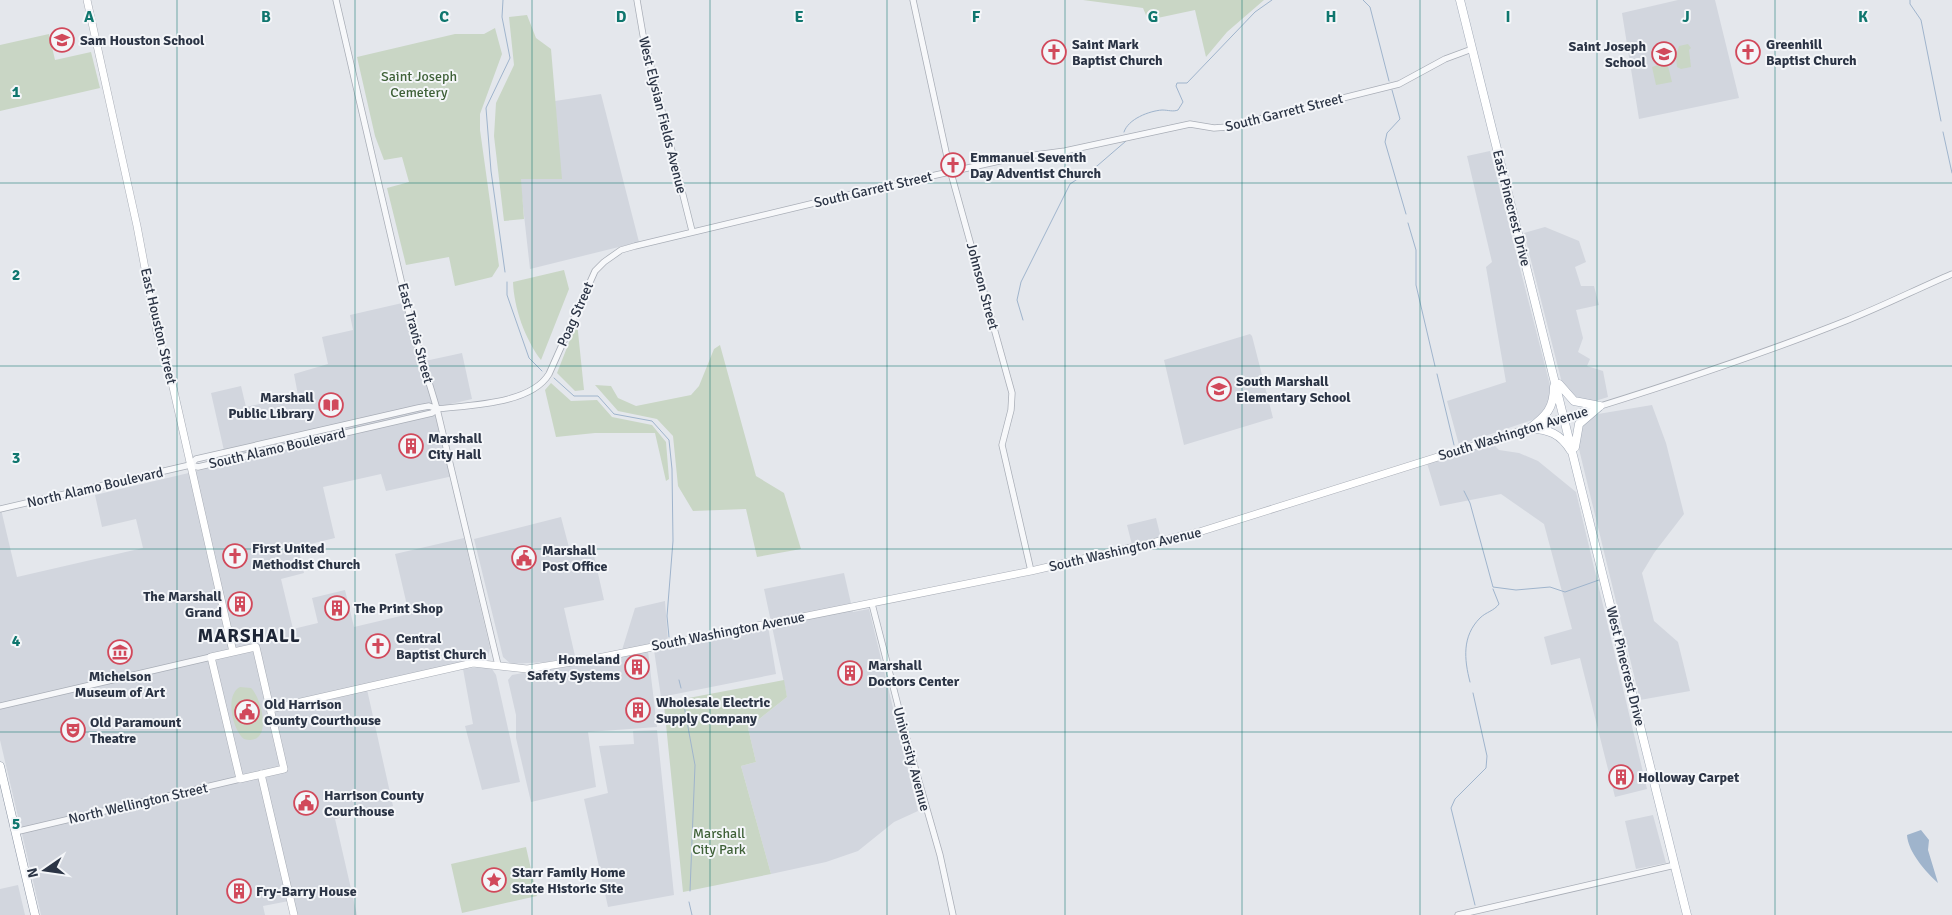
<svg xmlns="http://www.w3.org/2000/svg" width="1952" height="915" viewBox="0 0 1952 915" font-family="Signika,sans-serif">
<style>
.built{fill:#d2d6de}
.green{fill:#c9d6c5}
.water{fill:#9fb4cc}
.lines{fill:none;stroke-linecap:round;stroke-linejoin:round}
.stream{stroke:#9fb4cc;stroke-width:1}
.tertiary-casing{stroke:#a9aeb7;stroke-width:7}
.secondary-casing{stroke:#a9aeb7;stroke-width:8}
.primary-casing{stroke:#a3abb8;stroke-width:9}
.trunk-casing{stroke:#8b94a3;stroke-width:9}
.tertiary{stroke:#f7f8fa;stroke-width:5.5}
.secondary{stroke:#fff;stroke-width:7}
.primary{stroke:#fff;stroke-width:8}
.trunk{stroke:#fff;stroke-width:8}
.grid{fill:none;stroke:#0f766e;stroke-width:1;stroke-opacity:0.55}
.labels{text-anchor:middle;stroke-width:4;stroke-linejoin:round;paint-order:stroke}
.poi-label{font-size:14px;font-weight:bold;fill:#2b3445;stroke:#f4f6f9;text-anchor:start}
.park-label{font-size:14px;fill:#3f6138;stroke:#f4f6f9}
.street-label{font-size:14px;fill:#2b3445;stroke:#f4f6f9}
.district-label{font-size:19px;font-weight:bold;letter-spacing:1px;fill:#1d2536;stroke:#f4f6f9}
.grid-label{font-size:16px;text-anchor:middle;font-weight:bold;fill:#0f766e;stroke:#f4f6f9;stroke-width:4;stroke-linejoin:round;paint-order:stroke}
</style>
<rect width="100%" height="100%" fill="#e4e7ec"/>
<path class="built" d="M1678,0H1715L1739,98L1639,119L1622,13Z
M601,94L639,242L530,269L520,179H561L555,101Z
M1490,151L1552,393L1548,408L1538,418L1459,445L1447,401L1506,382L1486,267L1492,262L1467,156Z
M1545,227L1579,241L1586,262L1575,267L1581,286H1594L1599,305L1576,310L1583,338L1578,352L1590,359L1587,366L1603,371L1608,397L1589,403L1575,400L1563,387L1524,233Z
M411,301L425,361L462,353L472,399L438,407L453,476L386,491L381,474L323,487L335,538L298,547L304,573L281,579L293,629L318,623L312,598L345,590L354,627L409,614L395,554L464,538L490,648L488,657L366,685L393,806L335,819L357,915H297L294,900L263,906L265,915H41L0,740V505L17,577L143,548L136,519L102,527L95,495L227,464L211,393L241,386L246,407L298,395L294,374L328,364L322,337L353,330L350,315Z
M1250,334L1252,336L1273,418L1184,445L1164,360Z
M1652,405L1666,443L1684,514L1654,553L1642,573L1654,621L1678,642L1690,691L1640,700L1578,445L1579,427L1592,415Z
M1493,444L1499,450L1519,453L1538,461L1576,492L1647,789L1615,797L1580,658L1551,665L1544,637L1572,629L1544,524L1501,494L1440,506L1427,463Z
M561,517L571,555L593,551L604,600L564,608L575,656L547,662L511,664L503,657L474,539Z
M1156,518L1161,538L1132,545L1127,525Z
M844,573L853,612L869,609L918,811L894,822L858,851L826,862L771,874L741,766L756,762L748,728L787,697L764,589Z
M665,601L668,641L622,650L635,608Z
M768,626L776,674L661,697L654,650Z
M648,651L657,727L588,732L596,787L531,802L516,738V715L508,680L512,675Z
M482,667L492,669L496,675L520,782L482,790L465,726L473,724L463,669Z
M657,730L674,895L608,907L584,799L608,793L599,746L634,744L633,731Z
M1653,815L1666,863L1636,869L1625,821Z
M18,885L25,915H0V889Z"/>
<path class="green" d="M1083,0H1264L1227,32L1206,57L1195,10L1148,20L1143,8Z
M527,15L536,38L551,49L562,179H521L524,219L504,221L494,136L496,103L514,65L509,17Z
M495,28L502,54L480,114V130L499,266L492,277L455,286L449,257L406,265L387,188L409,182L402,157L384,160L375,136L357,57L455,34H484Z
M49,34L55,60L91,52L100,88L0,111V45Z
M1688,44L1691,48L1689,50L1691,67L1681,69L1677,67L1676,57L1679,46Z
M1667,62L1672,82L1656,85L1652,67Z
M564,270L569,289L541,360C525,339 514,308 513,282Z
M577,322L584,390L575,391L557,373Z
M720,345L756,476L784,493L801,549L757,557L746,509L693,511L678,486L673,436L657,419L618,411L595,385L611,386L618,398L636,406L691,395L699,386L714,349Z
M551,383L571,401L597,400L612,417L652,425L666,442L669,479L666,481L655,433H595L556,437L545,390Z
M784,680L787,697L748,728L756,762L741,766L771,874L683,892L664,705L667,702Z
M240,687L251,688C262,698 274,747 244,739C233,731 224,695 240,687Z
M526,847L537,896L462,913L451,864Z"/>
<path class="water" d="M1921,830L1929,840L1928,850L1938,883C1926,872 1908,852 1907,835Z"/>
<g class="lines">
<path class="stream" d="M503,0L502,17L510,58L486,108L491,171L505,272
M1363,0L1370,7L1389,81
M1910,0V4L1921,20L1941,121
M1392,90L1400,119L1387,133L1385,142L1406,214
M1124,132C1128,119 1149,111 1162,110C1168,110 1173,112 1178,110L1183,102L1176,86L1177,83H1187L1255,12L1272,0
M1943,132L1952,173
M1408,223L1416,250V285L1435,366
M507,282V295L529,358L542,371
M1023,320L1017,300L1021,282L1070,184L1097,166L1126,141
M1437,374L1454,445
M554,378L574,396H598L614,414L652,421L669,440L672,469L673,541L667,616L669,637
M1464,491L1470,503L1493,587L1516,590L1550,587L1565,592L1599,580
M679,680L681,688
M1470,682C1464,659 1462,636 1480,618C1486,612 1494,611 1499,604L1493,589
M1473,693L1487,756L1486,768L1455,799L1451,808L1475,905
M683,700L695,765L690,891
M689,902L692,915"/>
<g class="tertiary-casing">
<path id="tertiary" d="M336,0L411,323L437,409L498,665
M637,0L643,35L692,231
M913,0L949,166L1012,393L1011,410L1002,445L1031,571
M1565,417C1660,388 1755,357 1848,320C1883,306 1917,289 1952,274
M190,465L196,459L418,408L429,406L437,409
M0,509L190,465L198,467L432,413L437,409C471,405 531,404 549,374L595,271L604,262L621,250L635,246L877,188L1013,158L1065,151L1190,124L1214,128L1227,127L1399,84L1445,59L1472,49
M872,604L904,729L940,855L953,915
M0,706L211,657
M15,832L240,779
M1458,915L1675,865"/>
</g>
<g class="secondary-casing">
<path id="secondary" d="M87,0L137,226L157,332L173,387L233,652
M256,647L284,769L240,779L211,657Z
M270,709L473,663L527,669L598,658L1031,571L1199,532L1565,417
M261,774L294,915"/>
</g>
<g class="primary-casing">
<path id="primary" d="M1460,0L1687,915
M1559,384L1574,401L1600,406
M1530,428C1546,416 1554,408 1554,387
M1530,428C1549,430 1560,433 1571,451
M1575,447L1579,424L1600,406"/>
</g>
<g class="trunk-casing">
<path id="trunk" d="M0,766L35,915"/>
</g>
<use href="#tertiary" class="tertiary"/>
<use href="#secondary" class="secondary"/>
<use href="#primary" class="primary"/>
<use href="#trunk" class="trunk"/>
</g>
<path class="grid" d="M177,0V915M355,0V915M532,0V915M710,0V915M887,0V915M1065,0V915M1242,0V915M1420,0V915M1597,0V915M1775,0V915M0,183H1952M0,366H1952M0,549H1952M0,732H1952"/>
<defs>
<g id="school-ring" transform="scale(1.25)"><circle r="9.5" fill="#f4f6f9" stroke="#d1495b" stroke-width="1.5"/><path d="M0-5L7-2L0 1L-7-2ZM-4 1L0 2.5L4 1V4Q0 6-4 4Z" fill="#d1495b"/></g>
<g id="church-ring" transform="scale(1.25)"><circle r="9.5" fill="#f4f6f9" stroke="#d1495b" stroke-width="1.5"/><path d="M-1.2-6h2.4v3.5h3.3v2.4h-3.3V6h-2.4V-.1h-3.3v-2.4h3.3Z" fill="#d1495b"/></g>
<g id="library-ring" transform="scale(1.25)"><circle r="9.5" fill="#f4f6f9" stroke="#d1495b" stroke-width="1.5"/><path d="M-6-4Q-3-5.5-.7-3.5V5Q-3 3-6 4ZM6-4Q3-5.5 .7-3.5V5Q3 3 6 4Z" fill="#d1495b"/></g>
<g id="building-ring" transform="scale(1.25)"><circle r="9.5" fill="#f4f6f9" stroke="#d1495b" stroke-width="1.5"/><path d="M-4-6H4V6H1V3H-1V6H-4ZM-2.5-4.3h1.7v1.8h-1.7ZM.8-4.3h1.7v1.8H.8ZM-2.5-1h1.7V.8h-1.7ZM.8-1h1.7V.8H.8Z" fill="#d1495b"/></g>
<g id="civic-ring" transform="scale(1.25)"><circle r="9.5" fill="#f4f6f9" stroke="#d1495b" stroke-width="1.5"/><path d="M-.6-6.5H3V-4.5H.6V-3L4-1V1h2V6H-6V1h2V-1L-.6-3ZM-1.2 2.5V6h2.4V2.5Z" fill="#d1495b"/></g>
<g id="museum-ring" transform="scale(1.25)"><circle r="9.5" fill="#f4f6f9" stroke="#d1495b" stroke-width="1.5"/><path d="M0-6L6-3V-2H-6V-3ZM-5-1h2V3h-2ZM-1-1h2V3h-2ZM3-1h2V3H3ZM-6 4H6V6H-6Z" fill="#d1495b"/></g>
<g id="theatre-ring" transform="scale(1.25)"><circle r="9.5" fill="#f4f6f9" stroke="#d1495b" stroke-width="1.5"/><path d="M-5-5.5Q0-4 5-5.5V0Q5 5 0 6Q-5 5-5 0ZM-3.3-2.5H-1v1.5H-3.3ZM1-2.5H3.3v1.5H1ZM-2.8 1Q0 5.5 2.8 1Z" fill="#d1495b"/></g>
<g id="sight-ring" transform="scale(1.25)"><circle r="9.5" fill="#f4f6f9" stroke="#d1495b" stroke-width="1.5"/><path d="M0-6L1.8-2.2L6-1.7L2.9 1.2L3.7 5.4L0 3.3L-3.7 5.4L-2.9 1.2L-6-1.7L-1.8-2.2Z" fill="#d1495b"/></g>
</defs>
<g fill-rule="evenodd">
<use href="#school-ring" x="62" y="40"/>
<use href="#church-ring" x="1054" y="52"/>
<use href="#church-ring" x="1748" y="52"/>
<use href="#school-ring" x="1664" y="54"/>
<use href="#church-ring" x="953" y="165"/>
<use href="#school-ring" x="1219" y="389"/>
<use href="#library-ring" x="331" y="405"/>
<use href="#building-ring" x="411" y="446"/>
<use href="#church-ring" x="235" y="556"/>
<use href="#civic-ring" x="524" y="558"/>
<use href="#building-ring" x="240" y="604"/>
<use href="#building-ring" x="337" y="608"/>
<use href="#church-ring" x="378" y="646"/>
<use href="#museum-ring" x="120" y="652"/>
<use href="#building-ring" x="637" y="667"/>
<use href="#building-ring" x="850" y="673"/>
<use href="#building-ring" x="638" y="710"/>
<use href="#civic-ring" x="247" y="712"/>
<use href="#theatre-ring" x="73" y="730"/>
<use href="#building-ring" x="1621" y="777"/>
<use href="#civic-ring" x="306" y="803"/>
<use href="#sight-ring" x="494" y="880"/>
<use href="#building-ring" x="239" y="891"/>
</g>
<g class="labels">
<g class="poi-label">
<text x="80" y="45">Sam Houston School</text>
<text x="1072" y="49">Saint Mark<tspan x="1072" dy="16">Baptist Church</tspan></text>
<text x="1766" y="49">Greenhill<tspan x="1766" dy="16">Baptist Church</tspan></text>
<text x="1646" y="51" text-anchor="end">Saint Joseph<tspan x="1646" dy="16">School</tspan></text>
<text x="970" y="162">Emmanuel Seventh<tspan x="970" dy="16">Day Adventist Church</tspan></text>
<text x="1236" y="386">South Marshall<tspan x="1236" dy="16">Elementary School</tspan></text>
<text x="314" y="402" text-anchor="end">Marshall<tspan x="314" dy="16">Public Library</tspan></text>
<text x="428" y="443">Marshall<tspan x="428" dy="16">City Hall</tspan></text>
<text x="252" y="553">First United<tspan x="252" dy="16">Methodist Church</tspan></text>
<text x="542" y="555">Marshall<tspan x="542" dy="16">Post Office</tspan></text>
<text x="222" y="601" text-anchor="end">The Marshall<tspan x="222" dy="16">Grand</tspan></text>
<text x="354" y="613">The Print Shop</text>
<text x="396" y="643">Central<tspan x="396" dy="16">Baptist Church</tspan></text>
<text x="620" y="664" text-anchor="end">Homeland<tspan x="620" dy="16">Safety Systems</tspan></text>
<text x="868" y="670">Marshall<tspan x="868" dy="16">Doctors Center</tspan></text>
<text x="120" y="681" text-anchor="middle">Michelson<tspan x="120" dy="16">Museum of Art</tspan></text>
<text x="656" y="707">Wholesale Electric<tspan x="656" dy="16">Supply Company</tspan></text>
<text x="264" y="709">Old Harrison<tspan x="264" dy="16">County Courthouse</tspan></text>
<text x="90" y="727">Old Paramount<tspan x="90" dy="16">Theatre</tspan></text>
<text x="1638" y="782">Holloway Carpet</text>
<text x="324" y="800">Harrison County<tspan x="324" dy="16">Courthouse</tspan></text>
<text x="512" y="877">Starr Family Home<tspan x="512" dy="16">State Historic Site</tspan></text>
<text x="256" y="896">Fry-Barry House</text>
</g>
<g class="park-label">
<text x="419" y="81">Saint Joseph<tspan x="419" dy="16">Cemetery</tspan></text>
<text x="719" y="838">Marshall<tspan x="719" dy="16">City Park</tspan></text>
</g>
<g class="street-label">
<text transform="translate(1284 112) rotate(-14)" y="5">South Garrett Street</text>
<text transform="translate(663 115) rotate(76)" y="5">West Elysian Fields Avenue</text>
<text transform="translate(873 189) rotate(-13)" y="5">South Garrett Street</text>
<text transform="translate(1512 208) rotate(76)" y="5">East Pinecrest Drive</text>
<text transform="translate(983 286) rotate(75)" y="5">Johnson Street</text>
<text transform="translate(575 314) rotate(-66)" y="5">Poag Street</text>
<text transform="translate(159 326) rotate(77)" y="5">East Houston Street</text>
<text transform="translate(416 333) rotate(75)" y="5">East Travis Street</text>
<text transform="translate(1513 433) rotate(-17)" y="5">South Washington Avenue</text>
<text transform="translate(277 448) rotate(-13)" y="5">South Alamo Boulevard</text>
<text transform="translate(95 487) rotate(-13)" y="5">North Alamo Boulevard</text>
<text transform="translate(1125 549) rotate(-13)" y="5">South Washington Avenue</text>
<text transform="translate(728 631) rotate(-11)" y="5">South Washington Avenue</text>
<text transform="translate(1626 666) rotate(76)" y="5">West Pinecrest Drive</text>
<text transform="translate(912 759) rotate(75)" y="5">University Avenue</text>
<text transform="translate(138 803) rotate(-13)" y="5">North Wellington Street</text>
</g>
<g class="district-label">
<text x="249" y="642">MARSHALL</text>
</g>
</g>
<g class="grid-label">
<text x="89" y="22">A</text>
<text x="266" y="22">B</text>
<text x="444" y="22">C</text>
<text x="621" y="22">D</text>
<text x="799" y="22">E</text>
<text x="976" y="22">F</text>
<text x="1153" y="22">G</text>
<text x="1331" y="22">H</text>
<text x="1508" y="22">I</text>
<text x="1686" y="22">J</text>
<text x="1863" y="22">K</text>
<text x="16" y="97">1</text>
<text x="16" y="280">2</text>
<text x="16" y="463">3</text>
<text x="16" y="646">4</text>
<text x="16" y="829">5</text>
</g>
<g transform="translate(45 870) rotate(257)" stroke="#f4f6f9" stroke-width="4" paint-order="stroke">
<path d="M0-4L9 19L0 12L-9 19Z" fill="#2b3445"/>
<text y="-8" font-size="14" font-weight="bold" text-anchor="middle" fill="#2b3445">N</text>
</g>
</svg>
